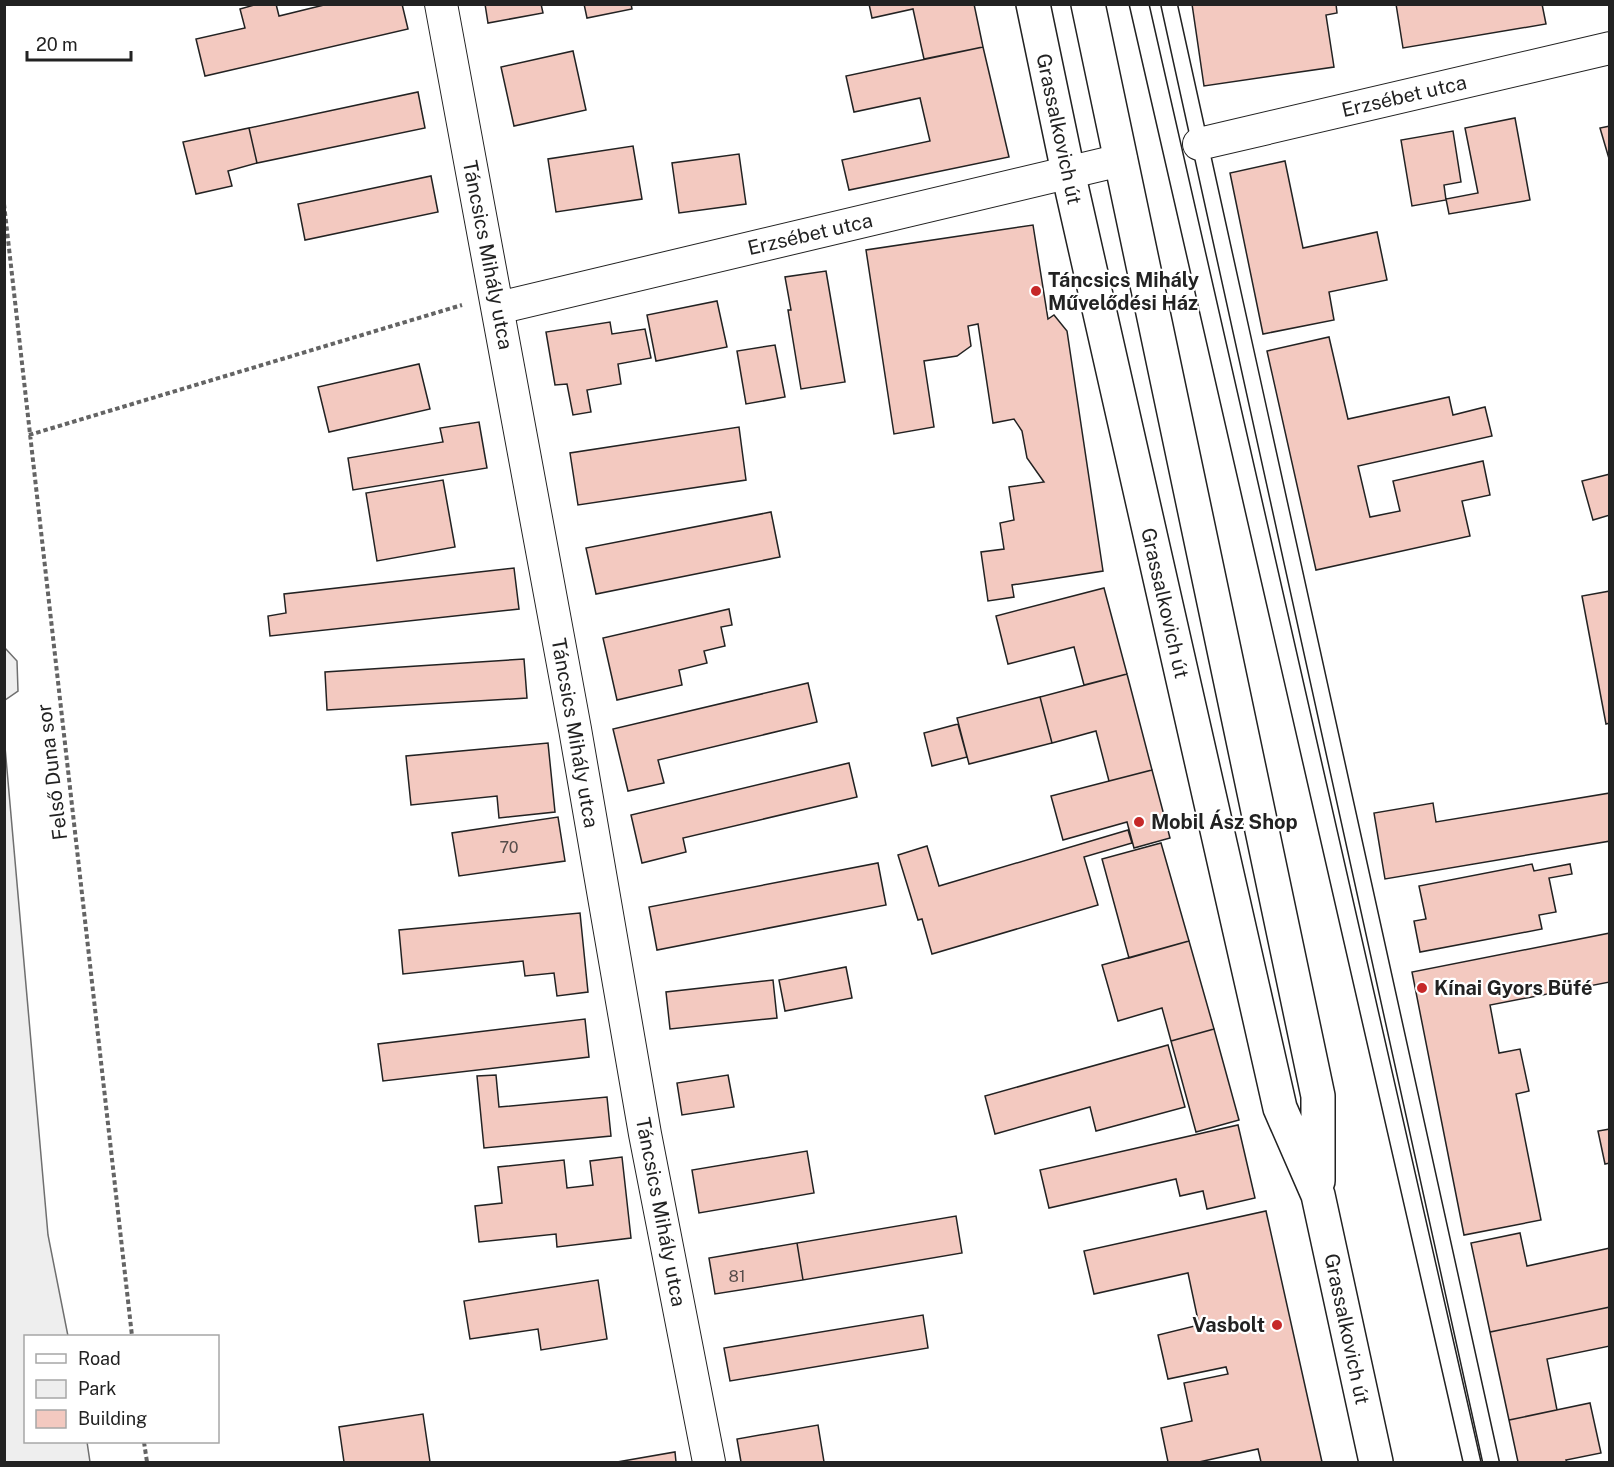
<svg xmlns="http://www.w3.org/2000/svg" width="1614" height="1467" viewBox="0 0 1614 1467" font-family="'Public Sans',sans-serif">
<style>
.green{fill:#eee;stroke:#6f6f6f;stroke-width:1.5}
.building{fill:#f3c9c0;stroke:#222;stroke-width:1.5}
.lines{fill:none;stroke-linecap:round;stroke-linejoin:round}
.service-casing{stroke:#222;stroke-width:18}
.minor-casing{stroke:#222;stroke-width:34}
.primary-casing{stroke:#222;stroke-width:36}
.path{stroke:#646464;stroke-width:4;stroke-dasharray:4.5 3;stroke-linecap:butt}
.service{stroke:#fff;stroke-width:15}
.minor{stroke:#fff;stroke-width:32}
.primary{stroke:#fff;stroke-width:33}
.tram{stroke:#222;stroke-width:1.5}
.poi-dot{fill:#c62828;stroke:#fff;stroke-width:2}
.labels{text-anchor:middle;stroke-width:4.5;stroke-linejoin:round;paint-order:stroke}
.number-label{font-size:16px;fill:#564c4a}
.street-label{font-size:20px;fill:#222;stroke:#fff}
.poi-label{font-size:20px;font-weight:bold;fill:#222;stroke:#fff;text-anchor:start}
</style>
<rect width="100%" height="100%" fill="#fff"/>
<path class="green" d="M5,648L17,661L18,691L5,700Z
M5,747L48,1235L68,1336H26V1442H87L90,1462H5Z"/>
<path class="building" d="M258,4H276L279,16L328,4H402L408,29L205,76L196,39L245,28L240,9Z
M485,4H541L543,13L488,23Z
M584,4H631L632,9L587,18Z
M869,4H974L983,47L924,59L913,9L872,18Z
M1192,4H1336L1337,13L1326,15L1334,67L1204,86Z
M1396,4H1542L1546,24L1403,48Z
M983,47L1009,157L849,190L842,160L930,141L920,98L854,112L846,76Z
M573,51L586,110L514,126L501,67Z
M418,92L425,128L257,163L249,128Z
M1515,118L1530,200L1449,214L1446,199L1478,193L1465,128Z
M1610,126V162L1600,128Z
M249,128L257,163L228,171L232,186L196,194L183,142Z
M1453,131L1461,182L1444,185L1446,200L1412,206L1401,140Z
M633,146L642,199L556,212L548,159Z
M739,154L746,204L679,213L672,163Z
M1285,161L1303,248L1377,232L1387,280L1329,292L1334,320L1263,334L1230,173Z
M431,176L438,212L305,240L298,204Z
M1033,225L1048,319L1054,315L1067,331L1103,571L1012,585L1014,597L988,601L981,552L1004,549L1000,523L1014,520L1009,487L1044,482L1027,458L1022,431L1014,419L993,423L978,324L968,326L971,346L957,356L924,361L934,427L894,434L866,250Z
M826,271L845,382L801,389L788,310H791L785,277Z
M717,301L727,347L656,361L647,315Z
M610,322L612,334L645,329L651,358L618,364L621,384L587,390L591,412L573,415L567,384L555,385L546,332Z
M1329,337L1348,419L1449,397L1453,415L1485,407L1492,436L1358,466L1370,517L1400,511L1393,481L1483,461L1490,495L1462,501L1470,536L1316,570L1267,351Z
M775,345L785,397L746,404L737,351Z
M419,364L430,409L329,432L318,387Z
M479,422L487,468L353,490L348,458L443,442L440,428Z
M739,427L746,480L578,505L570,453Z
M1610,474V515L1593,520L1582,481Z
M443,480L455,547L377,561L366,493Z
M771,512L780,557L596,594L586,548Z
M514,568L519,609L270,636L268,616L286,613L284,594Z
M1104,588L1127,674L1084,685L1074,647L1008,664L996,616Z
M1610,591V723L1606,724L1582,596Z
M729,609L732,625L721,627L725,646L704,651L707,663L679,670L682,685L617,700L603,638Z
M524,659L527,698L327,710L325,672Z
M1127,674L1152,770L1109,781L1096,731L1052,743L1040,697Z
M808,683L817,722L658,760L664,783L628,791L613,729Z
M1040,697L1052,743L969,764L957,718Z
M958,724L967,757L932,766L924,733Z
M548,743L555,812L499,818L497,796L411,805L406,756Z
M849,763L857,797L683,838L686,852L642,863L631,815Z
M1152,770L1170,838L1134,848L1127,822L1063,840L1051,796Z
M1610,793V841L1385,879L1374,813L1433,803L1436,822Z
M558,817L565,861L459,876L452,833Z
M1128,830L1132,843L1084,857L1098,905L932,954L922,919L918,920L898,855L927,846L939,886Z
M1161,843L1189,941L1129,958L1102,859Z
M878,863L886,905L657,950L649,907Z
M1532,864L1534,871L1570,864L1572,874L1549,878L1556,912L1539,915L1542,929L1420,952L1414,921L1426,919L1419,886Z
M580,913L588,992L557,996L554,973L525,976L523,961L403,974L399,930Z
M1610,933V982L1490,1005L1499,1053L1520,1049L1529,1091L1516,1094L1541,1220L1464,1235L1412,972Z
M1189,941L1214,1029L1171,1041L1162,1008L1118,1021L1102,965Z
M846,967L852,998L785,1011L779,980Z
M773,980L777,1018L670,1029L666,992Z
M585,1019L589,1057L383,1081L378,1044Z
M1214,1029L1239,1120L1196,1132L1171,1041Z
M1168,1045L1185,1107L1096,1131L1090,1107L995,1134L985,1096Z
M496,1075L499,1107L607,1097L611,1136L484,1148L477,1076Z
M728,1075L734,1107L682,1115L677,1083Z
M1238,1125L1255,1198L1207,1209L1203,1191L1180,1196L1176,1179L1049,1208L1040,1170Z
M1610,1129V1163L1605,1164L1598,1131Z
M807,1151L814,1193L699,1213L692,1170Z
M622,1157L631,1238L557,1247L556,1234L479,1242L475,1206L502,1203L498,1167L564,1160L567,1188L593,1185L590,1161Z
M1266,1211L1322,1462H1261L1258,1449L1199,1462H1168L1161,1428L1192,1421L1184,1383L1228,1374L1226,1367L1168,1379L1158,1335L1199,1325L1188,1273L1094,1294L1084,1251Z
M956,1216L962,1253L803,1280L797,1243Z
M1520,1233L1527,1266L1610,1248V1307L1490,1332L1471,1243Z
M797,1243L803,1280L715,1294L709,1258Z
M598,1280L607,1339L541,1350L538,1329L470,1339L464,1301Z
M1610,1307V1346L1547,1359L1557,1410L1509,1420L1490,1332Z
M923,1315L928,1348L730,1381L724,1348Z
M1590,1403L1601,1453L1566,1460L1567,1462H1518L1509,1420Z
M423,1414L430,1462H344L339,1427Z
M818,1425L824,1462H741L737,1439Z
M675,1452L676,1462H617Z"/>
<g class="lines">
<g class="service-casing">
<path id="service" d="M1169,4L1491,1462"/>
</g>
<g class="minor-casing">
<path id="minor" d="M441,4L575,729L645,1134L709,1462
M1199,144L1610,48
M498,308L1121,160"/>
</g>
<g class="primary-casing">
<path id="primary" d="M1033,4L1068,172L1280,1108L1318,1195L1376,1462
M1088,4L1318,1096V1181"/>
</g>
<path class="path" d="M4,204L132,1336
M29,435L462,305
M144,1442L147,1462"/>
<use href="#service" class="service"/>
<use href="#minor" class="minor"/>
<use href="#primary" class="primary"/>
<path class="tram" d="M1129,4L1463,1462
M1149,4L1481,1462"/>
</g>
<g class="poi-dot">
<circle cx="1036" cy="291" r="6"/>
<circle cx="1139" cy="822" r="6"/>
<circle cx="1422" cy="988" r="6"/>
<circle cx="1277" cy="1325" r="6"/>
</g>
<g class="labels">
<g class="number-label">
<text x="509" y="853">70</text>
<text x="737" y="1282">81</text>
</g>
<g class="street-label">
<text transform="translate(1404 96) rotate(-13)" y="7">Erzsébet utca</text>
<text transform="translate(1059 129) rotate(78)" y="7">Grassalkovich út</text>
<text transform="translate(810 234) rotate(-13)" y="7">Erzsébet utca</text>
<text transform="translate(488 255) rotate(79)" y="7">Táncsics Mihály utca</text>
<text transform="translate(1165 603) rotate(77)" y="7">Grassalkovich út</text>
<text transform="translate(575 733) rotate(80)" y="7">Táncsics Mihály utca</text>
<text transform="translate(52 772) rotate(-97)" y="7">Felső Duna sor</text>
<text transform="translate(661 1212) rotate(79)" y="7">Táncsics Mihály utca</text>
<text transform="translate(1347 1329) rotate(78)" y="7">Grassalkovich út</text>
</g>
<g class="poi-label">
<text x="1048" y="287">Táncsics Mihály<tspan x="1048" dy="23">Művelődési Ház</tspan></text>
<text x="1151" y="829">Mobil Ász Shop</text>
<text x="1434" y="995">Kínai Gyors Büfé</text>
<text x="1265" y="1332" text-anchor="end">Vasbolt</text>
</g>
</g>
<rect width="1614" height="1467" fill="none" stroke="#222222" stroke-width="12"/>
<rect x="24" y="1335" width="195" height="108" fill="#ffffff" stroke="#a7a7a7" stroke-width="1.5"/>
<rect x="36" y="1354" width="30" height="9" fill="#ffffff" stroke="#a7a7a7" stroke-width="1.5"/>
<text x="78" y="1365" font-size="18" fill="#222222">Road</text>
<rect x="36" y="1380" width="30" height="18" fill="#eeeeee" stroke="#a7a7a7" stroke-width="1.5"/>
<text x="78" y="1395" font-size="18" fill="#222222">Park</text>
<rect x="36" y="1410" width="30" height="18" fill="#f3c9c0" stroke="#a7a7a7" stroke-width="1.5"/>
<text x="78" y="1425" font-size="18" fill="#222222">Building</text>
<path d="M27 51v9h104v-9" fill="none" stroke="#222222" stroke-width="3"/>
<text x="36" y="51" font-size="18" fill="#222222" stroke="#ffffff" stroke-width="4.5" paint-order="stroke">20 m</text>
</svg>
